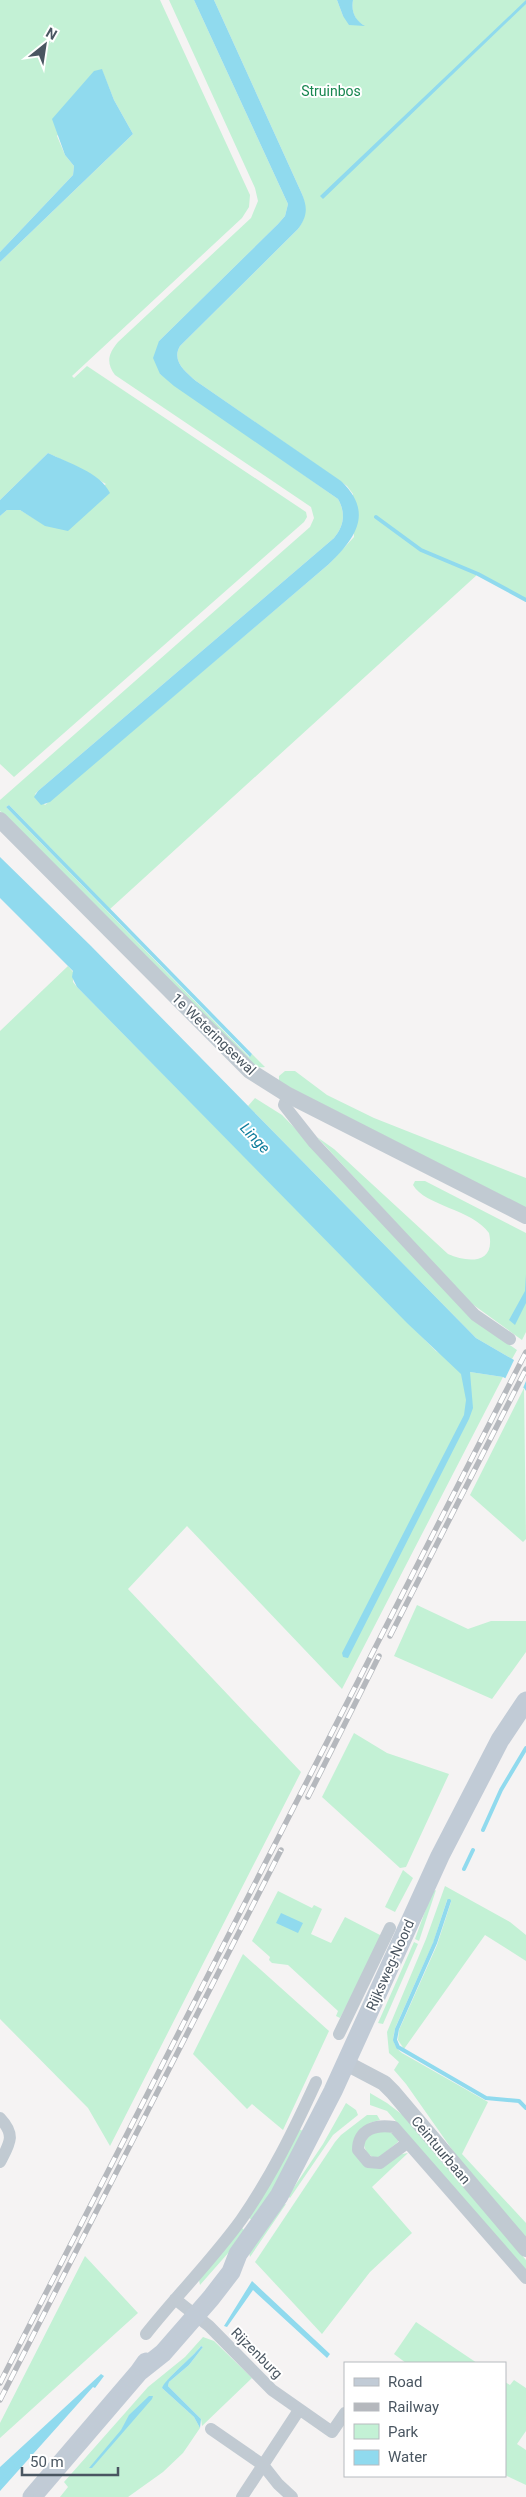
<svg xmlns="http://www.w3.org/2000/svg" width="526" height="2497" viewBox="0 0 526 2497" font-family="Roboto,sans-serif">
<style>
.green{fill:#c3f1d5}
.water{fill:#90daee}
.pier{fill:#f5f3f3}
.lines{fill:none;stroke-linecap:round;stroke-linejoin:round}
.stream{stroke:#90daee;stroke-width:4}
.minor{stroke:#c1cad2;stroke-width:12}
.tertiary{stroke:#c1cad2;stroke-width:16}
.secondary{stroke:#c1cbd6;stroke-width:19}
.rail-casing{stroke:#b5b8bd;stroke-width:5.5}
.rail{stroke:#fff;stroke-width:4;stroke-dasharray:11;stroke-linecap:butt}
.labels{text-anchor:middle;stroke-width:4;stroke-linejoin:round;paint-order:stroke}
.park-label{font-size:14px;fill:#17864f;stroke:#fff}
.street-label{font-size:14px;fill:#4a5661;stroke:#fff}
.water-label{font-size:15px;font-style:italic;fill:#0c7c9b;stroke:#fff}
</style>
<rect width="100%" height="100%" fill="#f5f3f3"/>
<path class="green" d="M0,0H160L250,195L249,207L242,218L72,376L74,378L87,366L306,512L307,517L304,522L14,777L0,764V516L7,510H20L45,525L106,484L77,467L48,453L0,500V262L133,134L114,100L102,70L57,136L65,155L74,166L73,175L0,252Z
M169,0H194L288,204L285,216L278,224L159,341L160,374L338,499C346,513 344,526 334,538L38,791L35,794L45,805L329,564L354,537L353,494L347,486L196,381C186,372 171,361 180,346L298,229C306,218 307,208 302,194L214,0H337L343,16L363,25C354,20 351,10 353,0H526V600L478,574L110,909L9,805L6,807L249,1057L252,1054L265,1067C254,1069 247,1061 239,1055L0,811V800L310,527L314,518L311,507L115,375C106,363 108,354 118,342L251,218L258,201L255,188Z
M68,966L73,972V982L77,987L436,1351L470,1372L503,1377L342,1689L187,1526L128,1589L301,1772L110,2146L88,2108L0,2019V1031Z
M285,1071H295L327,1095L374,1118L526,1178V1208L279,1082V1076Z
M255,1098L282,1115L337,1171L473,1320L517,1350L512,1359L476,1338L248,1106Z
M317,1137L334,1149L448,1254C468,1263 496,1264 489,1233C472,1209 425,1206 413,1185L415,1181H425L526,1233V1332L522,1340L468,1301Z
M524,1388L526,1539L523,1542L470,1495Z
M417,1605L468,1629L491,1621H526V1652L492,1699L394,1656Z
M354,1733L387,1753L449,1774L406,1867L400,1868L322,1797Z
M403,1870L413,1878L395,1912L385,1907Z
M445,1886L510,1922L526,1935V1961L485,1935L404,2049L398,2040L399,2030L437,1945L451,1902L447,1900L433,1943L396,2026C392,2038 392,2045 402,2053L488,2102L462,2154L526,2223V2238L465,2168L406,2084L394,2070L399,2062L389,2053L387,2032L426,1939Z
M436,1890L419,1941L415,1939L432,1892Z
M278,1891L312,1908L314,1905L322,1909L311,1934L331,1943L345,1917L382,1936L340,2018L336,2016L338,2011L288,1965L272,1963L269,1960L270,1957L252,1941Z
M414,1942L418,1944L383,2024L378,2023Z
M243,1954L329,2031L283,2130L252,2104L247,2109L193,2054Z
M370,2093L387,2103L404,2116L526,2260V2271L387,2111L370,2105Z
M346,2103L356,2110L358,2115L333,2135L290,2198L288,2196L323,2144Z
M367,2115H377L380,2120L369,2123L361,2161L408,2153L372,2187L412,2233L370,2272L322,2334L255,2262L335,2142L341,2135Z
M299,2129L303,2131L284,2173L252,2220L249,2218Z
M375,2130L390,2132L398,2137V2142L377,2159C369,2156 364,2151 364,2142Z
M286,2204L250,2257L249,2252L282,2205Z
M241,2227L244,2230V2235L200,2285L199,2280Z
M85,2256L138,2313L0,2438V2423Z
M416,2322L477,2363H406L394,2354Z
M203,2337L214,2341L252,2378L202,2426L201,2419L168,2386L169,2382L189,2365L203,2347L201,2346C189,2361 172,2372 162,2388L194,2417L200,2428L183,2453L163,2472L128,2497H60L68,2487L64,2482L148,2387L185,2357Z
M514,2380L526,2388V2431L517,2444L526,2450V2485L505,2475V2382L510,2385Z"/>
<path class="water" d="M194,0H214L302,194C308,208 307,217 298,229L180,346C171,361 186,372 196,381L341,481C374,512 356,538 329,564L50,802L41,805L34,797L38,791L334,538C344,526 346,513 338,499L174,386L160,374L153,358L159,341L278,224L285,216L288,204Z
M337,0H353C351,12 355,20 365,26L349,25L343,16Z
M526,0V4L323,199L320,196Z
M102,69L114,100L133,134L0,262V252L73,175L74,166L65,155L52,119L94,71Z
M48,453C68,463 100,472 110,493L68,531L45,526L20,510H7L0,516V500Z
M9,805L252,1054L250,1057L6,807Z
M0,857L91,946L476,1338L526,1367V1391L524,1388L503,1377L470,1372L473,1408L469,1419L348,1658L343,1657L342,1653L464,1415L466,1400L461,1374L407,1323L77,987L72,977L73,971L0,898Z
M526,1274V1303L515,1325L509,1320L525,1291Z
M281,1913L303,1923L298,1933L276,1923Z
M252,2281L330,2354L327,2358L253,2290L227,2327L224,2326Z
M201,2346L203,2347L189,2365L169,2382L168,2386L201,2419L200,2428L194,2417L162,2388C165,2379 193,2357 201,2346Z
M101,2374L104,2376L95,2388L93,2387L0,2491V2467Z
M149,2396H153L152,2399L92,2468H89L121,2430L129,2415Z"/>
<path class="pier" d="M515,1358L526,1364V1381L523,1388L505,1379Z"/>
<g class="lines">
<path class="stream" d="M376,517L421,550L478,574L526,600
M483,1830L501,1790L526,1748
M464,1869L473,1850
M449,1901L435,1943L397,2029L395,2040L398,2047L486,2098L519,2101L526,2108"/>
<path class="minor" d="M288,1095L284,1105L314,1143L475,1315L510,1339
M339,2034L390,1928
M0,2118C16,2135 10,2143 0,2162
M407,2143L380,2163L368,2162L358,2150C358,2129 376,2124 394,2127L526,2278
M175,2299L209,2326L272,2390L332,2432L345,2413
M146,2334C177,2295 212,2260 241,2220C271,2177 294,2130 316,2082
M211,2429L263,2465L278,2484L292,2497
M242,2497L299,2410"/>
<path class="tertiary" d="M0,820L250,1071L288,1095L526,1216
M346,2063L384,2083L393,2092L526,2249"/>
<path class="secondary" d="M139,2372L163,2353L211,2298L231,2272L238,2254L279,2196L333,2091L440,1856L500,1740L526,1701
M32,2497L139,2372L146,2362"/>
<g class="rail-casing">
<path id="rail" d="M390,1636L526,1369
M308,1797L379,1656
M0,2383L526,1352
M0,2400L281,1850"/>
</g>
<use href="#rail" class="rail"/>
</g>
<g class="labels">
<g class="park-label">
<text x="331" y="96">Struinbos</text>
</g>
<g class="street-label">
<text transform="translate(214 1034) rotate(44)" y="5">1e Weteringsewal</text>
<text transform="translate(390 1965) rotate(-66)" y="5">Rijksweg-Noord</text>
<text transform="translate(441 2150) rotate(50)" y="5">Ceintuurbaan</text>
<text transform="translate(257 2353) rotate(45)" y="5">Rijzenburg</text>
</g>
<g class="water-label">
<text transform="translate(255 1138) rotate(46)" y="5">Linge</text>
</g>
</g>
<rect x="344" y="2362" width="162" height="115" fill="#ffffff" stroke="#b7bbc0"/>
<rect x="354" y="2378" width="25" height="8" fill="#c1cbd6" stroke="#b7bbc0"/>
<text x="388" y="2387" font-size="15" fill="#4a5661">Road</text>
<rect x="354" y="2403" width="25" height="8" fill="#b5b8bd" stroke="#b7bbc0"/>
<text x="388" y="2412" font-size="15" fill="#4a5661">Railway</text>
<rect x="354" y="2424" width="25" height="15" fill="#c3f1d5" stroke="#b7bbc0"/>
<text x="388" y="2437" font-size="15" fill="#4a5661">Park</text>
<rect x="354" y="2450" width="25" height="15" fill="#90daee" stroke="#b7bbc0"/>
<text x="388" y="2462" font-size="15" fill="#4a5661">Water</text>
<g transform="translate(45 45) rotate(30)" stroke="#ffffff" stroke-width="4" paint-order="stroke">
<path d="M0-4L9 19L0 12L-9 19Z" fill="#4a5661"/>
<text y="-8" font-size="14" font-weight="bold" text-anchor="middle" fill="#4a5661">N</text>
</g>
<path d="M22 2467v8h96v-8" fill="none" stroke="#4a5661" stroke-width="2.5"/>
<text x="30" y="2467" font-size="15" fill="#4a5661" stroke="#ffffff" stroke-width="4" paint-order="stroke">50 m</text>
</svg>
